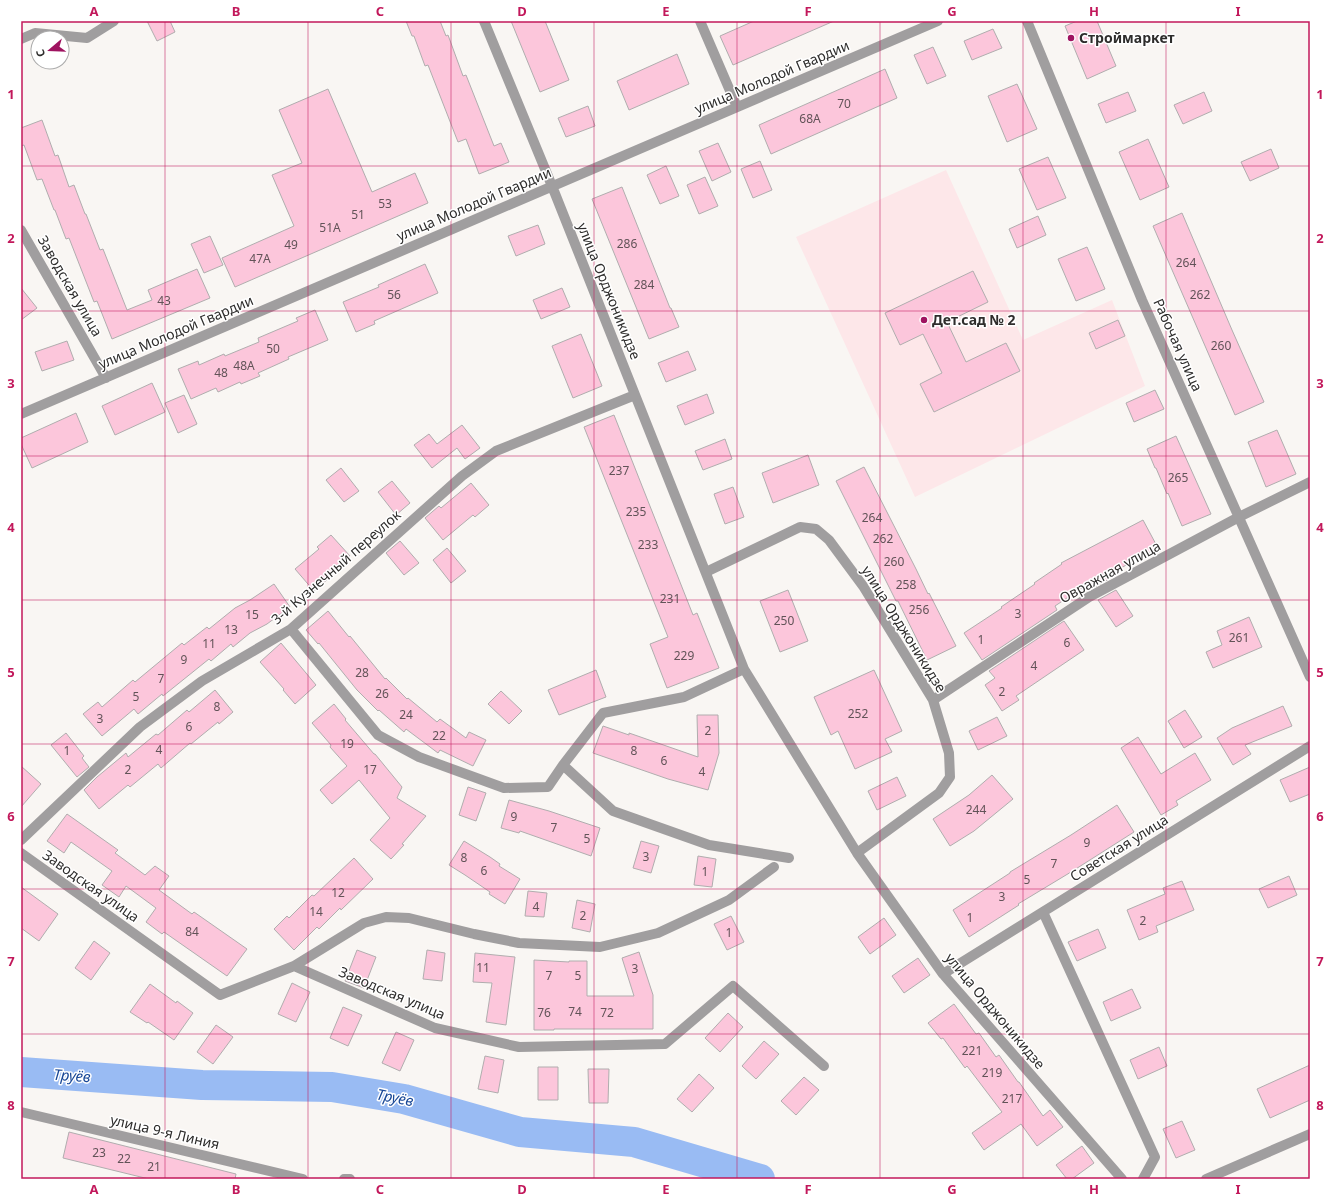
<svg xmlns="http://www.w3.org/2000/svg" width="1331" height="1200" viewBox="0 0 1331 1200" font-family="'Noto Sans',sans-serif">
<style>
.education{fill:#fde7e9}
.lines{fill:none;stroke-linecap:round;stroke-linejoin:round}
.river{stroke:#99bbf3;stroke-width:30}
.building{fill:#fcc6db;stroke:#b0adae}
.minor{stroke:#a09e9f;stroke-width:10}
.grid{fill:none;stroke:#c2185b;stroke-width:1;stroke-opacity:0.55}
.poi-dot{fill:#9f1360;stroke:#fff;stroke-width:1.5}
.labels{text-anchor:middle;stroke-width:3;stroke-linejoin:round;paint-order:stroke}
.number-label{font-size:12px;fill:#625358}
.poi-label{font-size:14px;font-weight:bold;fill:#2e2d2c;stroke:#fff;text-anchor:start}
.street-label{font-size:14px;fill:#2e2d2c;stroke:#fff}
.water-label{font-size:15px;font-style:italic;fill:#184796;stroke:#fff}
.neatline{fill:none;stroke:#c2185b;stroke-width:1.5}
.grid-label{font-size:13px;text-anchor:middle;font-weight:bold;fill:#c2185b}
</style>
<rect width="100%" height="100%" fill="#f9f6f3"/>
<path class="education" d="M946,170L1023,340L1112,300L1145,386L915,497L796,237Z"/>
<g class="lines">
<path class="river" d="M21,1072L202,1085L332,1087L404,1099L520,1132L634,1142L760,1179"/>
</g>
<path class="building" d="M147,21H170L175,32L157,41Z
M406,21H440L446,36L448,35L463,76L466,75L494,146L501,143L509,162L479,174L466,139L458,142L428,65L425,66L414,36H412Z
M511,21H545L569,80L540,92Z
M754,21H834L733,65L720,36Z
M1077,21H1097L1116,66L1087,79L1065,26Z
M993,29L1002,48L972,60L964,41Z
M933,47L946,76L927,84L914,55Z
M677,54L689,84L629,110L617,81Z
M885,69L897,98L771,154L759,125Z
M1017,84L1037,129L1007,142L988,96Z
M328,89L372,192L415,173L428,203L235,287L222,258L294,226L272,175L302,163L279,110Z
M1128,92L1136,111L1106,123L1098,104Z
M1204,92L1212,111L1183,124L1174,105Z
M588,106L595,126L566,137L558,118Z
M42,120L55,156L58,155L69,187L74,185L85,214H86L100,250L103,249L127,310L152,300L148,290L197,269L210,298L112,339L97,301L94,302L69,238L66,239L55,210H54L42,179L37,180L24,145L21,146V128Z
M1148,139L1169,187L1140,200L1119,152Z
M718,143L731,172L712,181L699,151Z
M1271,149L1279,168L1250,181L1241,162Z
M1048,157L1066,198L1037,210L1019,169Z
M760,161L772,190L753,198L741,169Z
M666,166L679,196L660,204L647,175Z
M705,177L718,206L699,214L687,185Z
M622,187L670,308H671L679,327L649,339L592,199Z
M1182,213L1232,330L1264,402L1235,415L1153,226Z
M1038,216L1046,235L1017,248L1009,229Z
M538,225L545,244L516,256L508,236Z
M210,236L223,265L204,273L191,244Z
M1087,247L1105,289L1076,301L1058,259Z
M425,264L438,293L374,321L375,324L356,332L343,302L379,287L378,285Z
M973,271L988,302L947,322L966,362L1006,343L1020,371L934,412L920,384L942,373L923,334L900,345L885,313Z
M21,288L37,308L21,320Z
M562,288L570,307L541,319L533,300Z
M315,310L328,340L288,357L289,359L258,373L260,376L241,384L240,382L218,392L216,388L191,399L178,369L198,361L199,365L224,354L225,356L259,342L258,338L298,321L296,318Z
M1118,320L1125,336L1096,349L1089,333Z
M581,334L602,386L573,398L552,346Z
M67,341L74,360L42,371L35,352Z
M688,351L696,370L666,382L658,363Z
M152,383L165,412L115,435L102,406Z
M1155,390L1164,409L1134,422L1126,403Z
M707,394L714,413L685,425L677,406Z
M184,395L197,424L178,433L165,403Z
M76,413L88,442L32,468L21,444V438Z
M614,415L693,615L697,613L719,668L667,688L650,644L668,637L584,427Z
M462,425L480,448L465,459L457,448L432,468L414,445L429,434L437,444Z
M1277,430L1296,474L1266,487L1248,442Z
M1176,436L1211,514L1182,526L1168,493L1167,494L1156,468H1155L1147,449Z
M725,439L732,459L703,470L695,451Z
M808,455L819,485L773,503L762,473Z
M864,467L916,569L928,594L929,593L956,646L927,660L898,601H896L836,481Z
M341,468L359,491L344,502L326,480Z
M392,481L410,503L396,515L378,492Z
M471,483L489,505L475,517L473,515L443,540L425,518L439,506L441,508Z
M733,487L744,517L725,524L714,494Z
M1143,520L1158,548L1106,576L1109,579L1091,589L1088,584L1055,606L1057,610L982,660L964,633L1002,608L1001,607L1035,584L1034,583L1062,564L1061,563Z
M331,535L350,556L326,577L328,579L314,591L295,569L319,549L317,547Z
M400,541L419,563L404,575L386,553Z
M447,548L466,571L451,583L433,560Z
M274,584L290,607L267,624L250,633L233,647L231,644L211,661L209,659L163,696L162,694L138,714L134,709L102,736L83,714L98,702L102,707L133,680L135,682L182,643L184,645L207,627L209,629L235,608L250,600Z
M788,590L808,641L780,652L760,601Z
M1116,590L1133,616L1116,627L1098,600Z
M328,611L349,637L350,636L385,679L386,678L407,699L408,698L437,722L440,719L466,738L469,732L486,740L473,766L440,750L438,753L406,729L404,732L379,710L378,711L357,690L319,643L318,644L306,630Z
M1249,617L1262,647L1213,668L1206,652L1222,645L1217,631Z
M1064,621L1084,650L1016,696L1019,700L1002,711L985,685L995,678L989,671Z
M281,643L316,685L295,704L283,690L284,689L260,662Z
M596,670L606,697L559,715L548,690Z
M874,670L902,731L885,739L892,752L855,769L838,731L831,735L814,697Z
M215,690L233,712L219,724L218,722L191,744L190,743L161,768L158,764L130,787L128,785L99,809L84,790L97,777L126,753L128,757L156,734L158,735L187,710L189,712Z
M501,691L522,711L509,724L488,704Z
M334,704L346,719L345,720L374,754H375L402,787L397,798L426,816L402,844L404,845L391,859L370,840L390,818L359,780L332,804L320,790L347,766L330,747L331,745L312,723Z
M1283,706L1292,726L1245,745L1251,754L1233,765L1217,738L1232,728Z
M1185,710L1202,737L1184,748L1168,721Z
M697,715H718L719,753L708,790L668,779L593,753L603,726L629,735V733L698,757Z
M997,717L1007,736L978,750L969,731Z
M66,733L84,756L82,758L89,767L77,777L51,745Z
M1138,737L1161,774L1195,753L1211,780L1176,801L1178,805L1161,815L1121,748Z
M21,766L41,784L21,807Z
M1310,767V794L1290,802L1280,780Z
M992,775L1013,799L974,831L950,846L933,819L969,795Z
M897,777L906,796L877,810L868,791Z
M468,787L486,793L476,821L459,815Z
M509,800L549,811L600,828L591,856L520,831L519,833L501,828Z
M1117,805L1134,832L1071,872L1018,904L1019,905L969,937L953,910L1010,873V872L1071,835Z
M67,814L118,850L115,853L145,875L155,866L169,876L159,890L192,914L194,912L247,949L227,976L164,932L162,934L146,922L156,908L126,886L119,897L102,885L112,871L71,842L64,853L47,841Z
M464,841L490,857L500,864L499,866L520,879L505,904L489,894L490,892L465,875L449,865Z
M641,841L659,846L651,873L633,868Z
M698,856L716,859L712,887L694,885Z
M354,858L373,879L341,910L340,908L319,929L317,927L294,950L274,929L287,916L289,918L312,895L314,896Z
M1289,876L1297,895L1268,908L1259,889Z
M1182,881L1194,910L1156,926L1158,932L1139,940L1127,910L1165,894L1163,888Z
M21,887L58,914L39,941L21,928Z
M528,891L547,893L544,917L525,916Z
M577,900L595,904L590,932L572,928Z
M731,916L744,942L727,950L714,924Z
M884,918L896,935L870,954L858,937Z
M1098,929L1106,948L1077,961L1068,942Z
M94,941L110,953L91,980L75,968Z
M357,950L376,957L364,988L345,981Z
M427,950L445,953L442,981L423,979Z
M639,952L653,995V1029H554V1030H534V960L569,962V961H587V996H634L622,958Z
M475,953L515,957L506,1025L486,1022L492,983L473,982Z
M918,958L930,975L904,993L892,976Z
M292,983L310,992L296,1022L278,1014Z
M150,984L176,1003L177,1001L193,1013L174,1040L148,1022L147,1023L130,1012Z
M1132,989L1141,1008L1111,1021L1103,1002Z
M954,1004L976,1034L979,1033L996,1057L999,1055L1018,1082H1019L1043,1116L1050,1110L1063,1127L1037,1146L1021,1124L984,1150L972,1133L1002,1112L967,1066L965,1068L943,1038L941,1039L928,1023Z
M343,1007L362,1015L348,1046L330,1038Z
M728,1013L743,1027L720,1052L705,1038Z
M216,1025L233,1037L213,1064L197,1052Z
M396,1032L414,1040L400,1071L382,1063Z
M764,1041L779,1054L756,1079L742,1066Z
M1159,1047L1167,1066L1138,1079L1130,1060Z
M485,1056L504,1060L498,1093L478,1089Z
M1310,1065V1100L1270,1118L1257,1089Z
M538,1067H558V1100H538Z
M588,1069H609L608,1103H589Z
M699,1074L714,1088L692,1112L677,1099Z
M804,1077L819,1090L796,1115L781,1101Z
M1182,1121L1195,1150L1176,1158L1163,1129Z
M69,1132L236,1174L235,1179H149L63,1158Z
M1082,1146L1094,1163L1072,1179H1067L1056,1165Z"/>
<g class="lines">
<path class="minor" d="M484,21L552,186L744,669L857,853L943,974L1122,1179
M700,21L737,107
M1027,21L1142,300L1310,677
M21,39L35,33L87,38L114,21
M21,230L106,378
M21,414L938,21
M706,572L800,527L816,529L829,540L863,586L933,700L949,753L950,777L939,793L857,853
M291,629L378,735L419,757L504,788L548,787L563,765L603,713L684,697L744,669
M933,700L1089,597L1239,517L1310,482
M563,765L613,811L709,845L789,858
M21,840L140,727L202,681L291,629L462,476L496,451L635,395
M21,853L220,995L294,966L435,1028L519,1047L665,1044L733,986L824,1066
M1043,912L1155,1157L1143,1179
M294,966L364,923L386,917L409,918L474,934L519,943L600,947L658,933L729,900L774,867
M943,974L1310,746
M21,1112L303,1179
M344,1179H350
M1206,1179L1310,1134"/>
</g>
<path class="grid" d="M165,21V1179M308,21V1179M451,21V1179M594,21V1179M737,21V1179M880,21V1179M1023,21V1179M1166,21V1179M21,166H1310M21,311H1310M21,456H1310M21,600H1310M21,744H1310M21,889H1310M21,1034H1310"/>
<g class="poi-dot">
<circle cx="1071" cy="38" r="4"/>
<circle cx="924" cy="320" r="4"/>
</g>
<g class="labels">
<g class="number-label">
<text x="844" y="108">70</text>
<text x="810" y="123">68А</text>
<text x="385" y="208">53</text>
<text x="358" y="219">51</text>
<text x="330" y="232">51А</text>
<text x="627" y="248">286</text>
<text x="291" y="249">49</text>
<text x="260" y="263">47А</text>
<text x="1186" y="267">264</text>
<text x="644" y="289">284</text>
<text x="394" y="299">56</text>
<text x="1200" y="299">262</text>
<text x="164" y="305">43</text>
<text x="1221" y="350">260</text>
<text x="273" y="353">50</text>
<text x="244" y="370">48А</text>
<text x="221" y="377">48</text>
<text x="619" y="475">237</text>
<text x="1178" y="482">265</text>
<text x="636" y="516">235</text>
<text x="872" y="522">264</text>
<text x="883" y="543">262</text>
<text x="648" y="549">233</text>
<text x="894" y="566">260</text>
<text x="906" y="589">258</text>
<text x="670" y="603">231</text>
<text x="919" y="614">256</text>
<text x="1018" y="618">3</text>
<text x="252" y="619">15</text>
<text x="784" y="625">250</text>
<text x="231" y="634">13</text>
<text x="1239" y="642">261</text>
<text x="981" y="644">1</text>
<text x="1067" y="647">6</text>
<text x="209" y="648">11</text>
<text x="684" y="660">229</text>
<text x="184" y="664">9</text>
<text x="1034" y="670">4</text>
<text x="362" y="677">28</text>
<text x="161" y="683">7</text>
<text x="1002" y="696">2</text>
<text x="382" y="698">26</text>
<text x="136" y="701">5</text>
<text x="217" y="711">8</text>
<text x="858" y="718">252</text>
<text x="406" y="719">24</text>
<text x="100" y="723">3</text>
<text x="189" y="731">6</text>
<text x="708" y="735">2</text>
<text x="439" y="740">22</text>
<text x="347" y="748">19</text>
<text x="159" y="754">4</text>
<text x="67" y="755">1</text>
<text x="634" y="755">8</text>
<text x="664" y="765">6</text>
<text x="128" y="774">2</text>
<text x="370" y="774">17</text>
<text x="702" y="776">4</text>
<text x="976" y="814">244</text>
<text x="514" y="821">9</text>
<text x="554" y="832">7</text>
<text x="587" y="843">5</text>
<text x="1087" y="847">9</text>
<text x="646" y="861">3</text>
<text x="464" y="862">8</text>
<text x="1054" y="868">7</text>
<text x="484" y="875">6</text>
<text x="705" y="876">1</text>
<text x="1027" y="884">5</text>
<text x="338" y="897">12</text>
<text x="1002" y="901">3</text>
<text x="536" y="911">4</text>
<text x="316" y="916">14</text>
<text x="583" y="920">2</text>
<text x="970" y="922">1</text>
<text x="1143" y="925">2</text>
<text x="192" y="936">84</text>
<text x="729" y="937">1</text>
<text x="483" y="972">11</text>
<text x="635" y="973">3</text>
<text x="549" y="980">7</text>
<text x="578" y="980">5</text>
<text x="575" y="1016">74</text>
<text x="544" y="1017">76</text>
<text x="607" y="1017">72</text>
<text x="972" y="1055">221</text>
<text x="992" y="1077">219</text>
<text x="1012" y="1103">217</text>
<text x="99" y="1157">23</text>
<text x="124" y="1163">22</text>
<text x="154" y="1171">21</text>
</g>
<g class="poi-label">
<text x="1079" y="43">Строймаркет</text>
<text x="932" y="325">Дет.сад № 2</text>
</g>
<g class="street-label">
<text transform="translate(772 77) rotate(-23)" y="5">улица Молодой Гвардии</text>
<text transform="translate(474 204) rotate(-23)" y="5">улица Молодой Гвардии</text>
<text transform="translate(70 286) rotate(60)" y="5">Заводская улица</text>
<text transform="translate(609 291) rotate(68)" y="5">улица Орджоникидзе</text>
<text transform="translate(176 332) rotate(-23)" y="5">улица Молодой Гвардии</text>
<text transform="translate(1178 345) rotate(66)" y="5">Рабочая улица</text>
<text transform="translate(336 567) rotate(-41)" y="5">3-й Кузнечный переулок</text>
<text transform="translate(1110 572) rotate(-29)" y="5">Овражная улица</text>
<text transform="translate(904 629) rotate(58)" y="5">улица Орджоникидзе</text>
<text transform="translate(1119 848) rotate(-32)" y="5">Советская улица</text>
<text transform="translate(91 886) rotate(35)" y="5">Заводская улица</text>
<text transform="translate(392 993) rotate(23)" y="5">Заводская улица</text>
<text transform="translate(995 1011) rotate(50)" y="5">улица Орджоникидзе</text>
<text transform="translate(165 1132) rotate(13)" y="5">улица 9-я Линия</text>
</g>
<g class="water-label">
<text transform="translate(72 1076) rotate(4)" y="5">Труёв</text>
<text transform="translate(395 1098) rotate(11)" y="5">Труёв</text>
</g>
</g>
<rect width="1331" height="1200" fill="none" stroke="#ffffff" stroke-width="44"/>
<g transform="translate(50 50) rotate(251)"><circle r="19" fill="#ffffff" stroke="#ababab"/>
<path d="M0-3L7 15L0 10L-7 15Z" fill="#9f1360"/>
<text y="-6" font-size="11" font-weight="bold" text-anchor="middle" fill="#2e2d2c">С</text>
</g>
<rect x="22" y="22" width="1287" height="1156" class="neatline"/>
<g class="grid-label">
<text x="94" y="16">A</text>
<text x="236" y="16">B</text>
<text x="380" y="16">C</text>
<text x="522" y="16">D</text>
<text x="666" y="16">E</text>
<text x="808" y="16">F</text>
<text x="952" y="16">G</text>
<text x="1094" y="16">H</text>
<text x="1238" y="16">I</text>
<text x="11" y="99">1</text>
<text x="1320" y="99">1</text>
<text x="11" y="243">2</text>
<text x="1320" y="243">2</text>
<text x="11" y="388">3</text>
<text x="1320" y="388">3</text>
<text x="11" y="532">4</text>
<text x="1320" y="532">4</text>
<text x="11" y="677">5</text>
<text x="1320" y="677">5</text>
<text x="11" y="821">6</text>
<text x="1320" y="821">6</text>
<text x="11" y="966">7</text>
<text x="1320" y="966">7</text>
<text x="11" y="1110">8</text>
<text x="1320" y="1110">8</text>
<text x="94" y="1194">A</text>
<text x="236" y="1194">B</text>
<text x="380" y="1194">C</text>
<text x="522" y="1194">D</text>
<text x="666" y="1194">E</text>
<text x="808" y="1194">F</text>
<text x="952" y="1194">G</text>
<text x="1094" y="1194">H</text>
<text x="1238" y="1194">I</text>
</g>
</svg>
